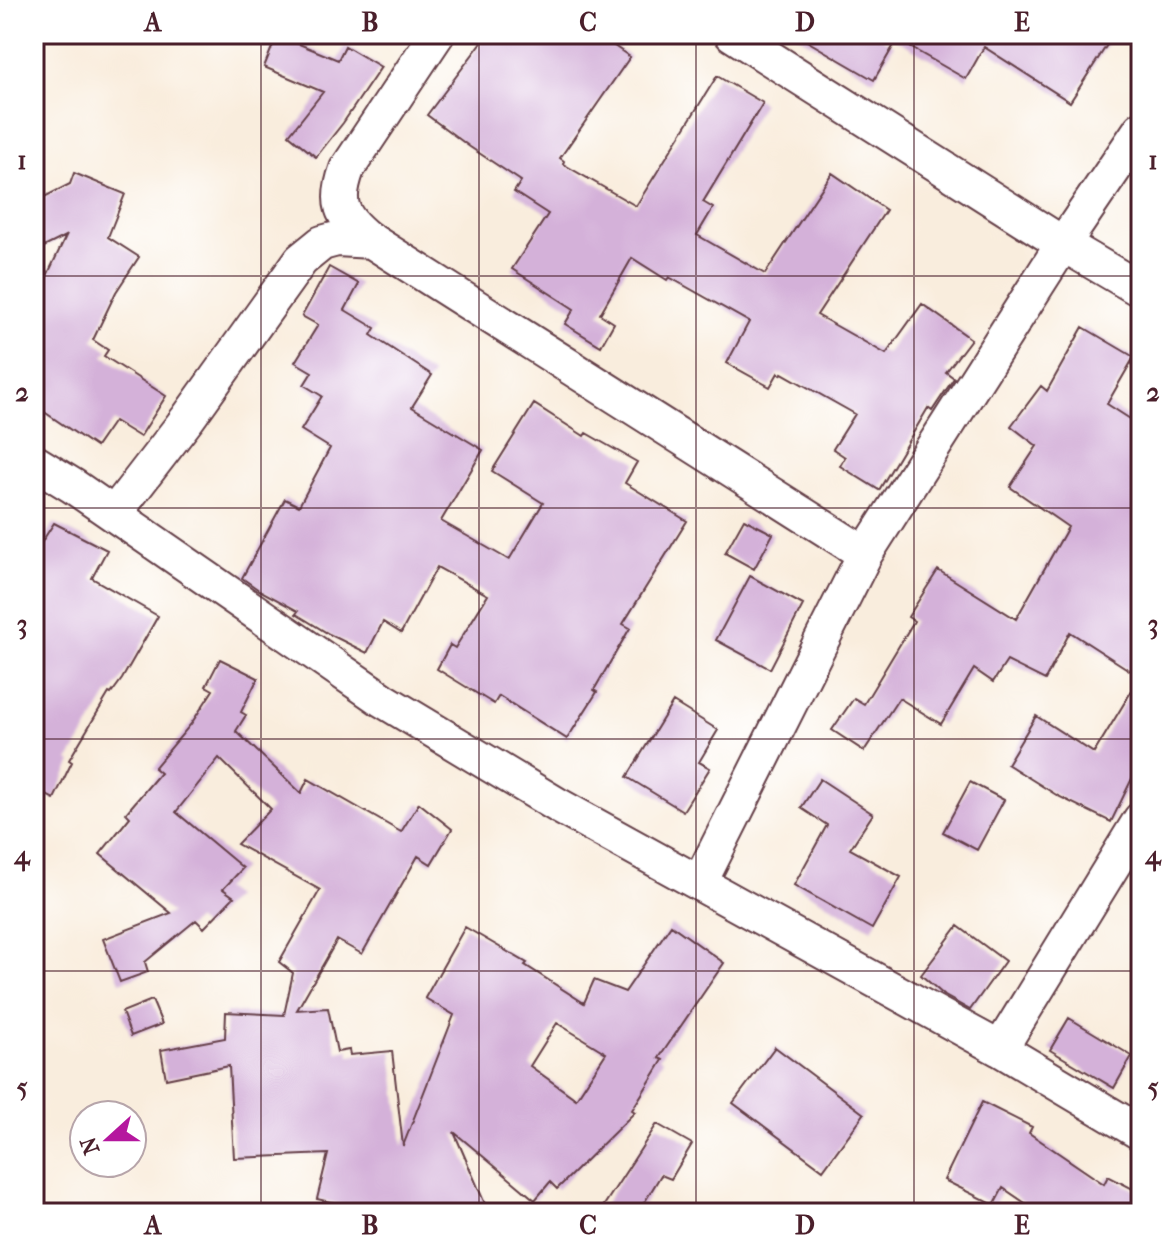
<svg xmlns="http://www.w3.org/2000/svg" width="1175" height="1247" viewBox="0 0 1175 1247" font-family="'IM FELL French Canon',serif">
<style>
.building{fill:#d4b1d9;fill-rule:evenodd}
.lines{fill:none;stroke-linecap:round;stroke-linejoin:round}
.street-casing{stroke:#643e46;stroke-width:38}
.street{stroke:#fff;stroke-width:34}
.grid{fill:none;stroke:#4a1f2b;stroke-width:2;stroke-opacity:0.55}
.neatline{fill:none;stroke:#4a1f2b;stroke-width:3}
.grid-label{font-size:26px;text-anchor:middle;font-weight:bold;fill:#4a1f2b}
</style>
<rect width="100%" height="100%" fill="#fff"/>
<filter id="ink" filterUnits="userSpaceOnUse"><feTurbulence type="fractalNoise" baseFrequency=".0125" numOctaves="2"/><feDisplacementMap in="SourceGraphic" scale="16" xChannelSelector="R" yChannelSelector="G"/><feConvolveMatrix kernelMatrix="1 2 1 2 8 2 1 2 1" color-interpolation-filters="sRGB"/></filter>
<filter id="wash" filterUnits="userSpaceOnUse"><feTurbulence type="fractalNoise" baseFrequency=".006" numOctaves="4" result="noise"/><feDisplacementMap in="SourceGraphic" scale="32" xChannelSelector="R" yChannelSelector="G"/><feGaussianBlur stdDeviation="1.8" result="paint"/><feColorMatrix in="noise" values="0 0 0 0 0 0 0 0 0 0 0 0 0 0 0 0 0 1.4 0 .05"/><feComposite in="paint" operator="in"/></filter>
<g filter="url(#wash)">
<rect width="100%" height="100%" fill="#f9eddd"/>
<g id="blocks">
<path class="building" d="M488,34H597L630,57L560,158L564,161L563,164L636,206L717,76L763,103L703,202L713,208L697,235L765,274L832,173L886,210L817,315L886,354L922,304L971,339L946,372L954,378L932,411L928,408L879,490L840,466L845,457L833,449L855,414L782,373L781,375L778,373L770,387L727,363L749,322L669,277L667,280L632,258L600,314L614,323L601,346L565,324L574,309L512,269L548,214L514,192L521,181L470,147L427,115Z
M795,34H875L894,45L874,80Z
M887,34H1114L1070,102L984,47L966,79Z
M277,35L338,60L345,46L381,67L343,123L316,157L289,135L323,92L264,67Z
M74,173L125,194L108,237L139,257L116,292L93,340L108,350L104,356L166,396L140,437L114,421L96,447L34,405V303L66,236L34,252V202L70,184Z
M329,267L359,284L345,310L375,328L371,335L432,375L412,407L483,450L441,521L509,560L543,503L492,471L534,404L584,436L586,433L637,462L625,483L687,521L623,624L630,628L594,690L597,692L567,739L499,696L494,704L437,669L450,645L455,648L488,595L437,567L401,633L383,622L367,653L329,634L296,614L298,611L259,590L242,578L285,499L299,506L330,448L301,430L322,396L304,385L312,372L295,362L318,325L302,316Z
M1083,327L1134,357L1107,404L1141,426V760L1111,822L1058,796L1007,764L1036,716L1094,753L1140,677L1070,632L1045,680L1007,661L993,682L974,669L941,724L899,698L864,751L832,730L854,698L864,704L914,621L908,617L938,570L1016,619L1068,527L1010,487L1037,446L1011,426L1041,386L1047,391Z
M744,519L773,534L754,569L725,553Z
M54,523L107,550L92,578L158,616L122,679L111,694L109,693L69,760L72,762L54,799L34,789V554Z
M750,576L803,605L770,669L716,640Z
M220,659L258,678L241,712L246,715L236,731L301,793L308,779L401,832L419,803L452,829L431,864L418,856L362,954L337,940L297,1010L328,1008L337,1052L349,1050L350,1055L392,1051L403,1146L454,1015L425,998L465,927L527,963L525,965L584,1003L594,980L625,992L671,925L724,963L659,1058L663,1060L632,1110L635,1112L557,1189L550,1182L535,1200L454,1132L489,1213H379L317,1199L328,1154L234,1158L229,1066L166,1079L161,1050L225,1038L226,1012L284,1015L293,973L279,962L320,890L237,844L271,809L219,758L176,812L243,868L223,889L234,897L204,928L196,920L145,962L148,972L120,982L103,939L171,913L100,854L130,817L126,813L160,773L154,768L191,724L213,690L206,686ZM557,1023L606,1053L576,1099L530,1066Z
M673,702L718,730L699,762L710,768L683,811L627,777Z
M820,779L873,814L850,849L901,877L872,929L794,885L827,825L801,808Z
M970,782L1004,800L977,850L943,832Z
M958,926L1005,961L970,1010L945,996L921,975Z
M152,1000L162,1024L131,1036L122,1012Z
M1069,1018L1132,1056L1114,1088L1050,1050Z
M775,1047L864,1114L823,1170L733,1103Z
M982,1102L1032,1127L1029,1133L1104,1184L1108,1176L1141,1193V1213H1040L1003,1188L994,1205L944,1180Z
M657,1124L692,1144L671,1179L661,1175L638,1213H599Z"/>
</g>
</g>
<g filter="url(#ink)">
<use href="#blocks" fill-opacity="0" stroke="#643e46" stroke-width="2"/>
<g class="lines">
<g class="street-casing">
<path id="street" d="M437,34L347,169C335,202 340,216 367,238L865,554
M732,34L1063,244L1141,290
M34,462L73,486L383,700L559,806L1000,1049L1141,1133
M114,514L188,418L301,260L322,243L337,239L372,241
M700,882L865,554L1063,244L1141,129
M1000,1049L1141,819"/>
</g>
<use href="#street" class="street"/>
</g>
</g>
<path class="grid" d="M261,34V1213M479,34V1213M696,34V1213M914,34V1213M34,276H1141M34,508H1141M34,739H1141M34,971H1141"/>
<rect width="1175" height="1247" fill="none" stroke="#fff" stroke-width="88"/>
<g transform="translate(108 1139) rotate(249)"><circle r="38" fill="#ffffff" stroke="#b7a5aa" stroke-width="2"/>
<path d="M0-6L14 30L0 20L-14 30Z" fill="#b5179e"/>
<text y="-12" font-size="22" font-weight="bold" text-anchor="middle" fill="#4a1f2b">N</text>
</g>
<rect x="44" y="44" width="1087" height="1159" class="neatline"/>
<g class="grid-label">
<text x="153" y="31">A</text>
<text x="370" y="31">B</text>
<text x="588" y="31">C</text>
<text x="805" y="31">D</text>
<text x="1022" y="31">E</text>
<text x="22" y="169">1</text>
<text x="1153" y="169">1</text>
<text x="22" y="401">2</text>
<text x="1153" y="401">2</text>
<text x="22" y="633">3</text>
<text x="1153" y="633">3</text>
<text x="22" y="864">4</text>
<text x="1153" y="864">4</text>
<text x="22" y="1096">5</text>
<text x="1153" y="1096">5</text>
<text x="153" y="1234">A</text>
<text x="370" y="1234">B</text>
<text x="588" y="1234">C</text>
<text x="805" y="1234">D</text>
<text x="1022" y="1234">E</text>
</g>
</svg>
